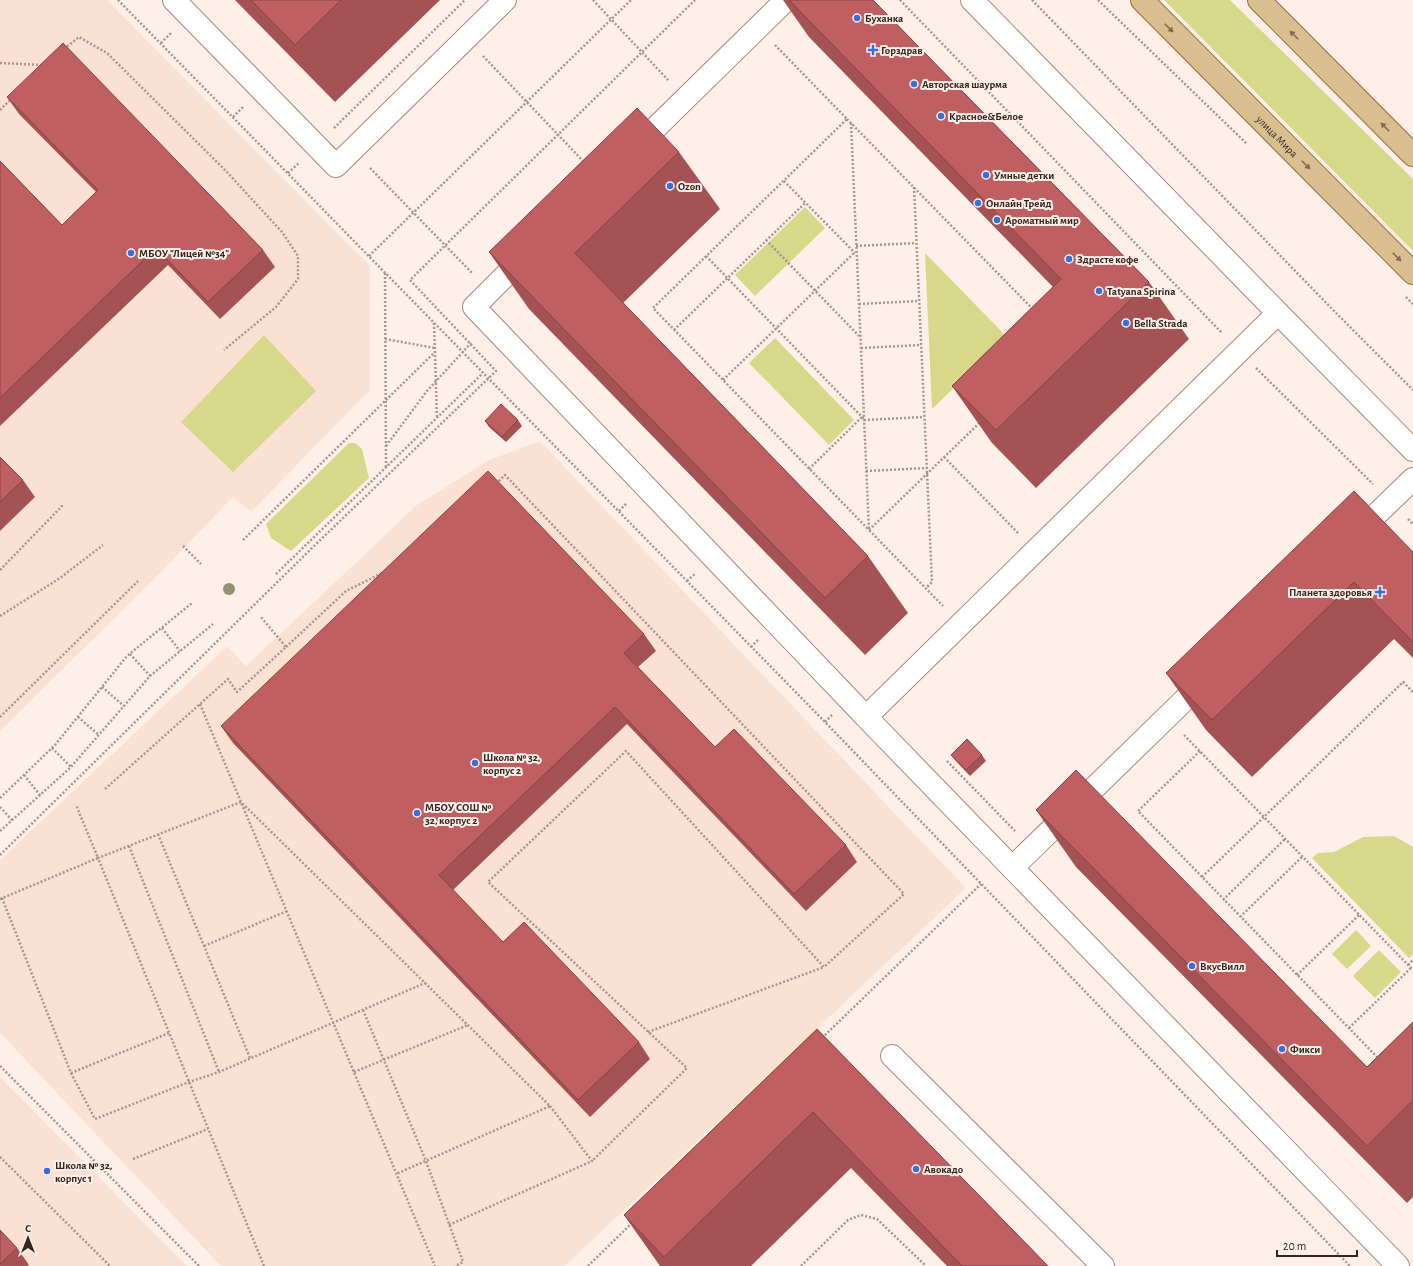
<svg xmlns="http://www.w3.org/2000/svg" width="1413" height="1266" viewBox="0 0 1413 1266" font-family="'Alegreya Sans',sans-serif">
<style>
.built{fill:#fbe1d4}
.green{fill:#d6d88a}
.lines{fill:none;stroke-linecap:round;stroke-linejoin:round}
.minor-casing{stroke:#a78776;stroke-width:24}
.major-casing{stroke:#8f6e38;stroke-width:24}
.path{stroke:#a4968f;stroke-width:2.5;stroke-dasharray:2 2;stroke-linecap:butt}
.minor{stroke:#fff;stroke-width:22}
.major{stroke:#d9bf90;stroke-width:22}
.tree{fill:#958f74}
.wall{fill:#a45253}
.building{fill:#bf5f61;stroke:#864244}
.oneway{fill:#7e6b52}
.poi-dot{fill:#3171df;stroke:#fef0e9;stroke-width:1.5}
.labels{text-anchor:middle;stroke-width:4;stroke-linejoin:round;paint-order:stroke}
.poi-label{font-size:11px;font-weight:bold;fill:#33261f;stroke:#fef0e9;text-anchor:start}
.street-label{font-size:11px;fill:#33261f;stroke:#fef0e9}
</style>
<rect width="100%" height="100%" fill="#fef0e9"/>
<path class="built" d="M0,0H107L370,266V390L251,512L233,497L155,578L0,731Z
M540,441L966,888L565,1266H221L0,1033V860L227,646L246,666L417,505L489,460Z
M0,1077L187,1266H0Z"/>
<path class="green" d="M1164,0H1230L1413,179V251Z
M805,207L825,228L755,296L735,275Z
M925,253L1007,337L932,409Z
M264,335L316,391L233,472L181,422Z
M775,338L854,420L829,445L749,363Z
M349,443H355L362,449L369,478L291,551L271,538L266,524Z
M1394,836L1413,847V954L1409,958L1312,858L1318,853L1334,852L1363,837Z
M1356,930L1371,946L1347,969L1332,954Z
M1379,950L1401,972L1375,998L1353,976Z"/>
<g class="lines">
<g class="minor-casing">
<path id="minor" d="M174,0L336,166L505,0
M634,149L786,0
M527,254L474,307L866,717L1278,313L972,0
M1278,313L1413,450
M1355,535L1413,479
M866,717L1398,1266
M1012,868L1206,679
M892,1056L1103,1266"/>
</g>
<g class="major-casing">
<g id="major">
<path id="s1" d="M1142,0L1413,273"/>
<path d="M1259,0L1413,155"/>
</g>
</g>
<path class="path" d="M118,0L825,722L1350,1266
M593,0L669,81
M900,0L1222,333
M1032,0L1336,313L1413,390
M1098,0L1247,144
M161,43L172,32
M775,45L847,119
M64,49L79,37L107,53L226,171L282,232L298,256V279L276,307L224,350
M483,56L584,162
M0,63L42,65
M0,110L11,99
M233,117L244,106
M847,119L1064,341L869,530L653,308Z
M851,123L869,530L943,606
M334,128L465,0
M370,168L472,273
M288,173L299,163
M784,181L855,253
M914,187L932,582L926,588
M766,240L860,337
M856,246L916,243
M369,256L631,0
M706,256L864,419
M385,273L386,467
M1406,297L1413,304
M859,304L919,301
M434,323L437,418
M674,330L805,203
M385,339L435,348
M861,348L921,345
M1256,368L1373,484
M723,380L854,253
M864,420L924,417
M386,446L427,391L471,343
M944,457L1018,533
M809,469L862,417
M866,471L927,468
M496,484L505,475L904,894L824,967L626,751L488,882L687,1068L592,1161
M619,511L627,503
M1408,519L1413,524
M243,540L435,352
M183,546L201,564
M0,570L64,504
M276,574L483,373
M687,581L696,573
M0,616L60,578L103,545
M162,628L180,651
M286,647L346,591L382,573
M751,647L758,640
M130,654L150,676
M102,687L124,706
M200,704L435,1266
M0,717L138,581
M78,717L99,735
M825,722L832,715
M1184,735L1413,970
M52,748L71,767
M1200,751L1138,811L1379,1059
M947,761L1015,831
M24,775L40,795
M105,789L228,679L237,692L286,647L260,616
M0,798L55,745L127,656L192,603
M0,807L12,820
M0,831L70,768L150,676L213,624
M158,834L250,1058
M129,846L219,1072
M0,855L312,548L496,371L410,280L695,0
M1202,877L1403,682L1413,692
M2,898L71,1073L169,1033
M0,899L98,858L76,805
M1223,900L1285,839
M1240,917L1302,857
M204,946L287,911
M1408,965L1413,960
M1297,975L1359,915
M363,1010L426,1161L463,1262L455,1266
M1349,1028L1411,968
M648,1032L824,967
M822,1038L981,884
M0,1066L199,1266
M354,1072L468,1025
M71,1073L95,1119L189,1082L219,1072L425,983
M0,1157L110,1266
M133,1159L208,1129
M449,1225L592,1161L550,1106
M264,1266L98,858L241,802L550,1106L396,1174
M588,1266L632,1223
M801,1266L848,1220L861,1215L877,1219L926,1266"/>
<use href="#minor" class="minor"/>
<use href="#major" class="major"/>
</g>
<circle class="tree" cx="229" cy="589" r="6"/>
<path class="wall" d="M235,0H440L335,102Z
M783,0H873L1149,282L1189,339L1036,488L992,443L952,386L1053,287L809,37Z
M7,97L263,250L275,267L220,319L168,265L0,426V161L62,225L96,192L19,114Z
M679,152L720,209L623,303L868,556L908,613L865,655L529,309L489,252Z
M518,420L522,426L506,442L489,427L485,421Z
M0,457L23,480L35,497L0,531Z
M1413,552V658L1394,639L1252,777L1206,730L1166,673Z
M644,634L656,651L638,667L715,747L846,845L857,862L806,911L627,724L453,890L503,942L639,1042L650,1059L590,1117L233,743L221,726Z
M951,755H982L986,761L970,776L955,760Z
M1036,810L1367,1067L1413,1022V1197L1407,1203L1076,867Z
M817,1029L1048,1266H947L851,1168L751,1266H660L624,1215Z
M0,1230L17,1248L29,1265L27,1266H0Z"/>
<path class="building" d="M251,0H341L295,45Z
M789,0H873L1149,282L996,430L952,386L1061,279Z
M63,43L263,250L208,302L156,248L0,398V161L62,225L98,190L7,97Z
M637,108L679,152L575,253L868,556L825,598L489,252Z
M501,404L518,420L502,437L485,421Z
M0,457L23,480L0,502Z
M488,471L644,634L624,653L715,747L734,729L846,845L794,894L615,707L439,875L503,942L524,922L639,1042L578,1100L221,726Z
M1354,491L1413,552V642L1354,582L1212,720L1166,673Z
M967,739L982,755L966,770L951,755Z
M1076,770L1367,1067L1413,1022V1100L1367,1146L1036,810Z
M817,1029L1048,1266H962L813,1112L664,1257L624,1215Z
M0,1230L17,1248L0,1264Z"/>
<defs><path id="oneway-solid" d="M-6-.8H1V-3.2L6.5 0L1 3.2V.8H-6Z"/></defs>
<g class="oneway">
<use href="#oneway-solid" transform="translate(1169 28) rotate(45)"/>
<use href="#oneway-solid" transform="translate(1294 35) rotate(-135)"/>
<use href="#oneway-solid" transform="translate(1385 127) rotate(-135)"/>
<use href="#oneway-solid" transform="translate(1306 165) rotate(45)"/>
<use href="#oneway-solid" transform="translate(1397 257) rotate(45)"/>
</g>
<g class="poi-dot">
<circle cx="857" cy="18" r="4"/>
<path d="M871 44h4v4h4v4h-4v4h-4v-4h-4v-4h4z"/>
<circle cx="914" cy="84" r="4"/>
<circle cx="941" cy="116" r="4"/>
<circle cx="986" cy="175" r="4"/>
<circle cx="670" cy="186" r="4"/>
<circle cx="978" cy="203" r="4"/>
<circle cx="997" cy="220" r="4"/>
<circle cx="131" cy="253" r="4"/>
<circle cx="1069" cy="259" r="4"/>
<circle cx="1099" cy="291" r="4"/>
<circle cx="1126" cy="323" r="4"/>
<path d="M1378 586h4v4h4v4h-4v4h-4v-4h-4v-4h4z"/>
<circle cx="475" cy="763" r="4"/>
<circle cx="417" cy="813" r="4"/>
<circle cx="1192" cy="966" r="4"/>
<circle cx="1282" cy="1049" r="4"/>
<circle cx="916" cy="1169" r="4"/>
<circle cx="47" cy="1171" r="4"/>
</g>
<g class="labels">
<g class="poi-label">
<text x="865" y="22">Буханка</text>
<text x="881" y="54">Горздрав</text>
<text x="922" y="88">Авторская шаурма</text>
<text x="949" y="120">Красное&amp;Белое</text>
<text x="994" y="179">Умные детки</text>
<text x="678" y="190">Ozon</text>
<text x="986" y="207">Онлайн Трейд</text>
<text x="1005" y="224">Ароматный мир</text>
<text x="139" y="257">МБОУ "Лицей №34"</text>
<text x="1077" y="263">Здрасте кофе</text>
<text x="1107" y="295">Tatyana Spirina</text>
<text x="1134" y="327">Bella Strada</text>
<text x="1372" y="596" text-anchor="end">Планета здоровья</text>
<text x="483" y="761">Школа № 32,<tspan x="483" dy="13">корпус 2</tspan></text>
<text x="425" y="811">МБОУ СОШ №<tspan x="425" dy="13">32, корпус 2</tspan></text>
<text x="1200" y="970">ВкусВилл</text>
<text x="1290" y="1053">Фикси</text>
<text x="55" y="1169">Школа № 32,<tspan x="55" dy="13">корпус 1</tspan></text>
<text x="924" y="1173">Авокадо</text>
</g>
<g class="street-label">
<text dy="4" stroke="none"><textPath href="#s1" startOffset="192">улица Мира</textPath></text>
</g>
</g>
<g transform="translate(28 1238)" stroke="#fef0e9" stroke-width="3" paint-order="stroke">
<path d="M0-3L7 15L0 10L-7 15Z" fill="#33261f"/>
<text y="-6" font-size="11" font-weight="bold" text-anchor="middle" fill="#33261f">С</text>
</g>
<path d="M1277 1250v6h80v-6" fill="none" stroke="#33261f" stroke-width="2"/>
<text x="1283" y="1250" font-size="12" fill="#33261f" stroke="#fef0e9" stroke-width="3" paint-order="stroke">20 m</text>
</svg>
